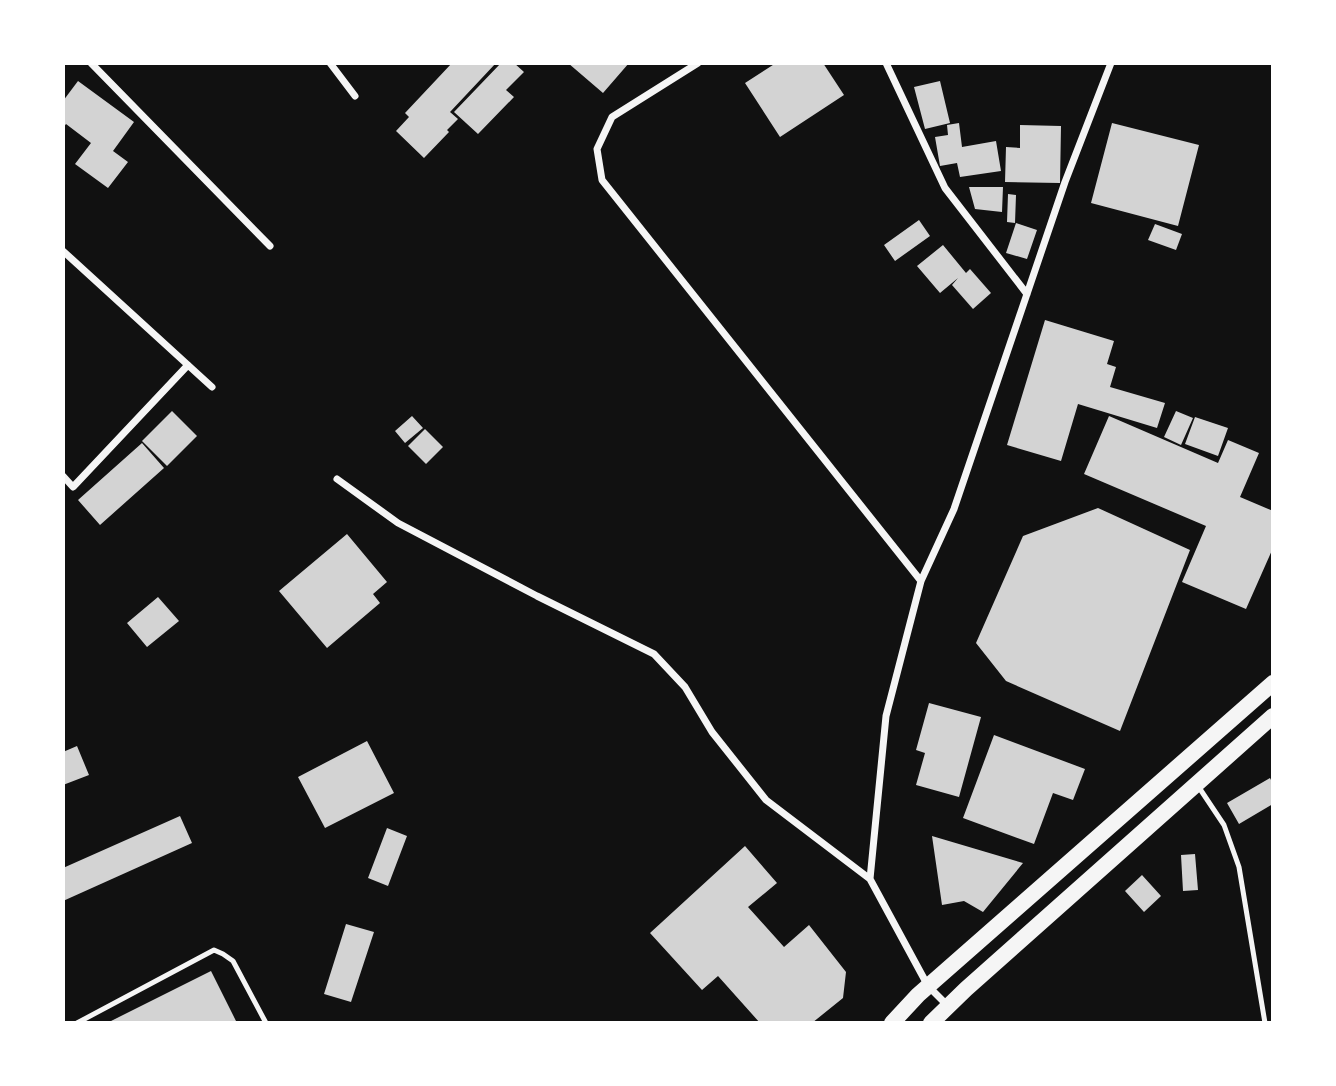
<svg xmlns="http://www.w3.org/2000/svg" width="1336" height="1086" viewBox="0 0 1336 1086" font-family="'Golos Text',sans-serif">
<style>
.building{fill:#d3d3d3}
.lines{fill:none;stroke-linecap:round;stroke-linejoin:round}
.service{stroke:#f5f5f5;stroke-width:5}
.minor{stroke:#f5f5f5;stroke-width:7}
.primary{stroke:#f5f5f5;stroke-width:16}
</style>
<rect width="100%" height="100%" fill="#111"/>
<path class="building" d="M452,63H496L450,112L458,119L447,130L449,132L424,158L396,131L409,117L405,113Z
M501,63H514L524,72L506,90L514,97L478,134L454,112Z
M568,63H629L603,93Z
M776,63H823L844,95L780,137L745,83Z
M78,81L134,122L113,151L128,162L108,188L75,164L91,143L66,124L63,128V101Z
M940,81L950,123L925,129L914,87Z
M959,123L962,147L996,141L1001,171L960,177L957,163L940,166L935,137L948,135L947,125Z
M1112,123L1199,145L1178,226L1091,203Z
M1020,125L1061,126L1060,183L1005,182L1006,147L1020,148Z
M969,187H1003L1002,212L975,209Z
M1008,194L1016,195L1015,223L1007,222Z
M919,220L930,236L895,261L884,245Z
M1016,223L1037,230L1027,259L1006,253Z
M1155,224L1182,234L1176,250L1148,240Z
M943,245L966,273L970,269L991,293L973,309L952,285L958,278L940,293L917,266Z
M1045,320L1114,341L1107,364L1116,367L1110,387L1165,403L1157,428L1078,404L1061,461L1007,445Z
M172,411L197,436L167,466L142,441Z
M1176,411L1193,418L1181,445L1164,437Z
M412,416L423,428L405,443L395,431Z
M1109,416L1218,463L1228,440L1259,453L1240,497L1273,511V548L1246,609L1182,582L1206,526L1084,474Z
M1195,417L1228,428L1218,456L1185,444Z
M425,429L443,447L426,464L408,446Z
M142,443L164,468L100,525L78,500Z
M1098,508L1190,550L1120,731L1006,681L976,643L1023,536Z
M347,534L387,582L373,594L380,603L327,648L279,591Z
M158,597L179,621L147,647L127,623Z
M929,703L981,717L959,797L916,785L925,753L916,750Z
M994,735L1085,769L1073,800L1053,793L1034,844L963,818Z
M367,741L394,793L325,828L298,777Z
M77,746L89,775L63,785V752Z
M1270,778L1273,784V804L1239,824L1227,803Z
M180,816L192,843L63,901V868Z
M387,828L407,836L388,886L368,878Z
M932,836L1023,863L983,912L964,901L942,905Z
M745,846L777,883L748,907L784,947L809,925L846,972L843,998L812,1023H760L718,976L702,990L650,933Z
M1195,854L1198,890L1183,891L1181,855Z
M1142,875L1161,896L1144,912L1125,891Z
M346,924L374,932L351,1002L324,994Z
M211,971L237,1023H107Z"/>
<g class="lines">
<path class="service" d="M1198,786L1224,825L1239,867L1265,1023
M77,1023L214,950L223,954L233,961L266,1023"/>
<path class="minor" d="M91,63L270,246
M330,63L355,96
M698,63L612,117L597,149L602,180L921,581
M886,63L945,188L1027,294
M63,251L212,387
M63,476L73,487L188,365
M337,479L398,523L537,596L654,654L685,687L712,732L766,800L870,879
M948,1006L928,986L870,879L886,716L921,581L954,509L1065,182L1111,63"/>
<path class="primary" d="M892,1023L918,995L1273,683
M931,1023L966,989L1273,716"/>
</g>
<rect width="1336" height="1086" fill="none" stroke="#ffffff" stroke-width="130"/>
</svg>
